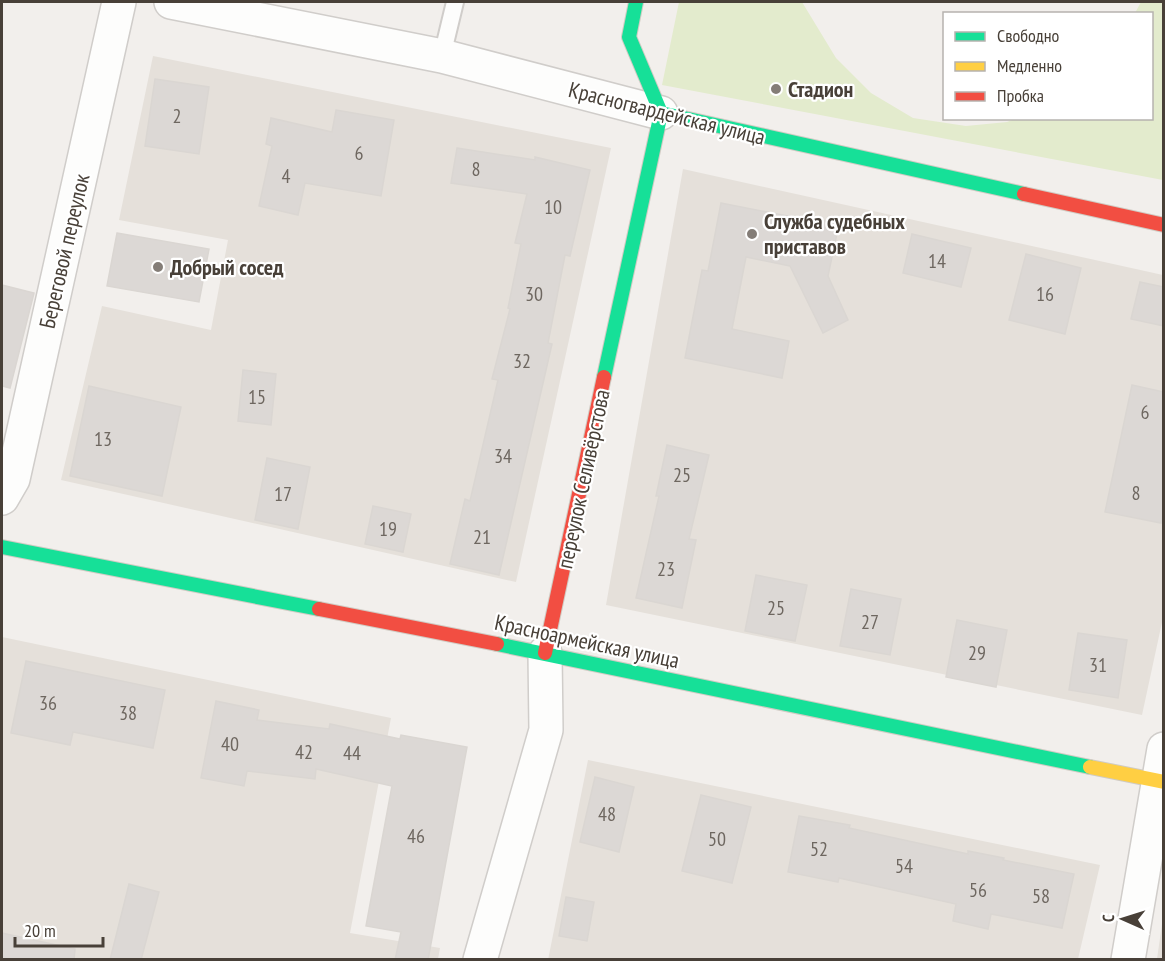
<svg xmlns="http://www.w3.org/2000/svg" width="1165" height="961" viewBox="0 0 1165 961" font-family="'PT Sans Narrow',sans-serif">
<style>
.residential{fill:#e5e0da}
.green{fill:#e3ebcd}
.building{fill:#dcd8d5;stroke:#dad6d2;stroke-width:1.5}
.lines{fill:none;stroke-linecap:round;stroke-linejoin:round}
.lane-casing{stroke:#d0cdca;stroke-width:20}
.street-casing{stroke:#d0cdca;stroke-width:36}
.fast-casing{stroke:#d0cbc3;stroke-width:16}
.slow-casing{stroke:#d0cbc3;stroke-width:16}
.jam-casing{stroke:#d0cbc3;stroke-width:16}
.lane{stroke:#fdfdfc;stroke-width:16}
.street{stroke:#fdfdfc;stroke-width:33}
.fast{stroke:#16e098;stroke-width:14}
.slow{stroke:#ffcf43;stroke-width:14}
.jam{stroke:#f24e42;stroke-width:14}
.poi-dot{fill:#847d77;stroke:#fff;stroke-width:2}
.labels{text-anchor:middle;stroke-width:4.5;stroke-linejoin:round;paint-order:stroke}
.number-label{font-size:20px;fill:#6e6760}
.poi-label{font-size:22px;font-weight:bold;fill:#484038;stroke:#fff;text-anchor:start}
.street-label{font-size:22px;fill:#484038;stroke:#fff}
</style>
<rect width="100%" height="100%" fill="#f2efec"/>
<path class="residential" d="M153,56L611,148L516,582L61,480L102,306L211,330L228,240L119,220Z
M683,169L1163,275L1164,613L1142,715L606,605Z
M2,637L391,718L350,933L440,948L438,959H2Z
M588,760L1100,865L1078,959L548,960Z
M1163,917V959H1157Z"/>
<path class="green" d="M679,2H802L836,58L871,93L913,118L966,126L1007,122L1017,118H1152V14L1135,13L1141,2H1163V180L662,85Z"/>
<path class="building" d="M155,79L209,87L199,154L145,146Z
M336,110L394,120L381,196L305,183L298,215L259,206L272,146L266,144L271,118L332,132Z
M457,148L535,160V157L590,170L570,256L565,255L548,343L552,344L499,575L450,564L465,499L470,501L498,380L492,379L510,309L508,308L521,244L515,243L527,194L451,183Z
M721,203L808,220L809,217L839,224L828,276L848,320L823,333L790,266L746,257L732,329L789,341L782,378L685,358L702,270L708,271Z
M117,233L209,249L199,302L107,286Z
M912,234L971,248L961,287L903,273Z
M1026,254L1081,268L1065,334L1009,320Z
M1140,282L1164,287V326L1131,319Z
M2,285L34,293L10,388L2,386Z
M243,370L276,374L271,425L238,421Z
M1132,385L1164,392V509L1161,523L1105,512Z
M89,386L181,407L162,496L70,476Z
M667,445L709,455L689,539L696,540L682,608L636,598L659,496H656Z
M267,458L310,467L298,529L255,520Z
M373,506L411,514L403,552L365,544Z
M756,575L807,585L795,641L745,631Z
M851,589L901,599L890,655L840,646Z
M957,620L1007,630L996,687L946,677Z
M1078,633L1127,640L1118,698L1069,690Z
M26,661L165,690L153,748L73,732L70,745L11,733Z
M216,701L259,710L257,720L329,729L330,724L400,739L401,735L467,747L428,960H395L401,932L366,926L392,786L316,769L315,779L247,771L244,786L201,778Z
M595,777L634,787L619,852L580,842Z
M701,795L751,807L732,883L682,871Z
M799,816L850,825L849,828L968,854V851L1004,858L1003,860L1074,874L1062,928L991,914L988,929L953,921L956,904L839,878L838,882L788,872Z
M129,884L159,892L141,960H110Z
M566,897L594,902L587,941L559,936Z
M2,933L75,949L74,960H2Z"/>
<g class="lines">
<g class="lane-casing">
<path id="lane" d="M442,56L455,2"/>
</g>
<g class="street-casing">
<path id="street" d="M171,2L442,56L661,113
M2,498L13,479L119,2
M480,960L546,730L545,653
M1128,960L1164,749"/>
</g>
<g class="fast-casing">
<path id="fast" d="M661,113L1024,194
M604,377L661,113L629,37L636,2
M2,547L319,609
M497,644L1090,767"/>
</g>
<g class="slow-casing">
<path id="slow" d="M1090,767L1164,782"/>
</g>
<g class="jam-casing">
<path id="jam" d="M1024,194L1164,225
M319,609L497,644
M545,653L604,377"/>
</g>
<use href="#lane" class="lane"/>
<use href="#street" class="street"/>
<use href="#fast" class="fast"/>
<use href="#slow" class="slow"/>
<use href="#jam" class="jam"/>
</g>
<g class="poi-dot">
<circle cx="776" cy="89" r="6"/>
<circle cx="752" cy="234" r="6"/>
<circle cx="158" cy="267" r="6"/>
</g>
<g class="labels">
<g class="number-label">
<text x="177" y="123">2</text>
<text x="359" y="160">6</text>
<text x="476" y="176">8</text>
<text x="286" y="183">4</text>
<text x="553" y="214">10</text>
<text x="937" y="268">14</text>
<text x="534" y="301">30</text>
<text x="1045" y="301">16</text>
<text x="522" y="368">32</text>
<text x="257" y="404">15</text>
<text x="1145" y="419">6</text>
<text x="103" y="446">13</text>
<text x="503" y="463">34</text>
<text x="682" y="482">25</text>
<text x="1136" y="500">8</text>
<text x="283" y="501">17</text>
<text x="388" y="536">19</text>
<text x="482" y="544">21</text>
<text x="666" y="576">23</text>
<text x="776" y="615">25</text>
<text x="870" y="629">27</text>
<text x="977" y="660">29</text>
<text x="1098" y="672">31</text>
<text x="48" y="710">36</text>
<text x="128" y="720">38</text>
<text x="230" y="751">40</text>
<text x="304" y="759">42</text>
<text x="352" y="760">44</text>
<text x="607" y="821">48</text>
<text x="416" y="843">46</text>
<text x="717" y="846">50</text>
<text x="819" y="856">52</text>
<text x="904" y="873">54</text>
<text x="978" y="897">56</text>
<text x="1041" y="903">58</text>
</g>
<g class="poi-label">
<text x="788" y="97">Стадион</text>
<text x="764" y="229">Служба судебных<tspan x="764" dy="25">приставов</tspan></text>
<text x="170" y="275">Добрый сосед</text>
</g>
<g class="street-label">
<text transform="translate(667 113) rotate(14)" y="8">Красногвардейская улица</text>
<text transform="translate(64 251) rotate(-77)" y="8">Береговой переулок</text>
<text transform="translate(583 479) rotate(-78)" y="8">переулок Селивёрстова</text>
<text transform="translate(587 641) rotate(12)" y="8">Красноармейская улица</text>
</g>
</g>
<rect width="1165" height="961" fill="none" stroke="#484038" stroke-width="6"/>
<rect x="943" y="12" width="210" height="108" fill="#ffffff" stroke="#b6b3af" stroke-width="1.5"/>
<rect x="955" y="32" width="30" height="9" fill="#16e098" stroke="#b6b3af" stroke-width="1.5"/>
<text x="997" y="42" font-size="18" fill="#484038">Свободно</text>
<rect x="955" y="62" width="30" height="9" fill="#ffcf43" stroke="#b6b3af" stroke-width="1.5"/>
<text x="997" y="72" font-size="18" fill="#484038">Медленно</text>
<rect x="955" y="92" width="30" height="9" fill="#f24e42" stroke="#b6b3af" stroke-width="1.5"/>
<text x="997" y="102" font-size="18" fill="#484038">Пробка</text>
<g transform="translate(1123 919) rotate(273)" stroke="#ffffff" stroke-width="4.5" paint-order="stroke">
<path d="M0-4.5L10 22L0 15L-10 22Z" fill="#484038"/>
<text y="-9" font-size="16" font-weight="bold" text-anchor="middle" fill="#484038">С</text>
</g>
<path d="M15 937v9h88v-9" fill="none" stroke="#484038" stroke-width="3"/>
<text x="24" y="937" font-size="18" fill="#484038" stroke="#ffffff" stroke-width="4.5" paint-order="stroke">20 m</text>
</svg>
